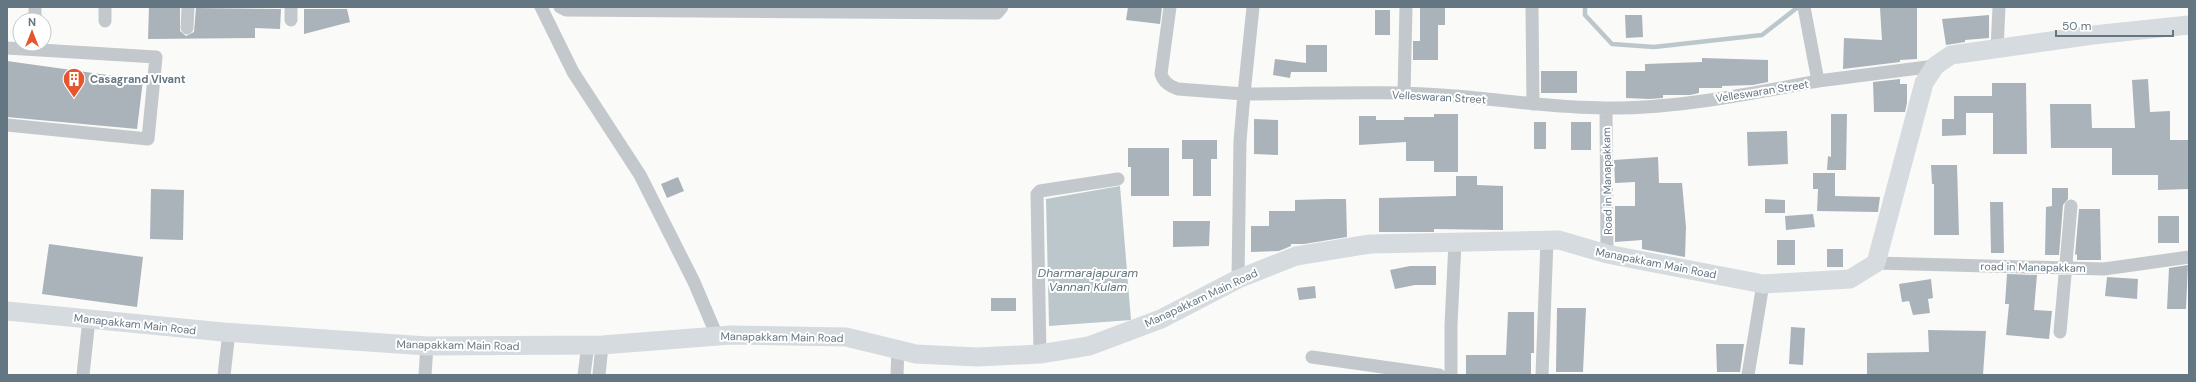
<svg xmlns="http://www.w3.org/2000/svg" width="2196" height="382" viewBox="0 0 2196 382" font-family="'DM Sans',sans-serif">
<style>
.water{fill:#bbc7cb}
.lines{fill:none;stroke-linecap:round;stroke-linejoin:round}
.stream{stroke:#bbc7cb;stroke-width:4.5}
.building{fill:#aab3b9}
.street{stroke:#c3c8cc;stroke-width:13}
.secondary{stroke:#d6dbdf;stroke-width:19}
.labels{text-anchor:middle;stroke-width:4;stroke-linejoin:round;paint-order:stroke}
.poi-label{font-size:11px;font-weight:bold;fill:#657683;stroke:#fff;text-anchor:start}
.street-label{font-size:11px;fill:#657683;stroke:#fff}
.water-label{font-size:12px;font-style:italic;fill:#60757c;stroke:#fff}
</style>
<rect width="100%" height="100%" fill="#fafaf8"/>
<path class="water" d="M1120,186L1131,320L1049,326L1046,199Z"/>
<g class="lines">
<path class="stream" d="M1585,7V15L1612,44L1654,47L1762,35L1798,7"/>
</g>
<path class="building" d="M149,7L180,8V31L186,36L194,32L196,8L281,9L280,29L255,28V38L148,39Z
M1128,7H1162L1160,24L1126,20Z
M1420,7H1445V25H1438V60H1413V41H1420Z
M1917,7V59L1900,60V62L1843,69L1844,38L1882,40L1880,8Z
M304,9H347L350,22L304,34Z
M1375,10H1390V35H1375Z
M1625,15H1642L1643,37L1626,38Z
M1989,15V38L1965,40V42L1946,45L1942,19Z
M1306,45H1327V72H1291L1290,78L1273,75L1275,59L1306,63Z
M1702,58L1768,60V82L1753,85L1722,86V88H1699V93L1690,95H1663V98L1649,99L1626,98V71H1645V64L1702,62Z
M7,61L143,80L137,129L7,117Z
M1541,71H1577V93H1541Z
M1900,79V84H1907V103L1905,112H1874L1873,82Z
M2148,79L2150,112L2170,111V140H2189V189L2158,190V175H2112V148H2051L2050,104H2091L2092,128H2135L2132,80Z
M1992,83H2026L2027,154H1993V113H1966V135L1942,136V119H1954V96H1992Z
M1434,114H1458V172H1434V161H1406V142L1359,145V116H1376V120H1404V117H1434Z
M1831,114H1847L1846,170H1827L1828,156L1831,157Z
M1254,119L1278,120V155L1254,154Z
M1534,122H1546V149H1534Z
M1571,122H1591V150H1571Z
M1787,131L1788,164L1748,166L1747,132Z
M1182,140H1217V159H1211V196H1193V159H1182Z
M1128,148H1169V196H1131V167H1128Z
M1658,157L1659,183H1682L1686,227L1685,257L1642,249V240L1615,242V206H1635V182L1615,183L1614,160Z
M1931,165H1957L1959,235H1934V184H1932Z
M1813,173H1835V196L1880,197L1878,212L1817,211L1818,189H1813Z
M1456,176H1477V185L1503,186V230L1434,229V232H1379V198L1456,196Z
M678,177L684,191L667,198L661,184Z
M2052,188H2068V199L2063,205L2059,255H2045L2046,207L2052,206Z
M151,189L184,190L183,240L150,239Z
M1329,199H1346L1347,237L1304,244H1291V246L1279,251L1251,252V226H1269V211H1295V200Z
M1765,199L1785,200V213H1765Z
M1990,202H2003L2004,253H1991Z
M2079,209H2100L2101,260H2077V254L2075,255Z
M1813,214L1815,227L1786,230L1785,216Z
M2158,216H2179V243H2158Z
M1173,221H1210L1209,246L1173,247Z
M1777,240H1795V265H1777Z
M49,244L143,257L137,307L42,294Z
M1827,249H1843V267H1827Z
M2188,265L2186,309H2167L2169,268Z
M1410,266H1436V285H1415L1395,289L1390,270Z
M2007,274L2037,275L2034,310L2052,311L2049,339L2006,335L2009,304H2005Z
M2107,277L2138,279L2137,299L2105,296Z
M1931,279L1933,298L1928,299L1930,313L1913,315L1909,301L1902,302L1899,284Z
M1315,286L1316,298L1299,300L1297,288Z
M991,298H1016V311H991Z
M1557,308H1586L1583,372H1556Z
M1508,312H1534V353H1531V375H1466V355H1506Z
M1791,327L1805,328L1803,365L1789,364Z
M1928,330L1986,331L1983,375H1867V353L1929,352Z
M1716,344H1744L1740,372H1717Z"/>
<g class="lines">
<path class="street" d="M35,7V20
M105,7V21
M541,7L573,72L640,175L694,282L717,336
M560,7L566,10L988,13H997L1002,7
M1170,7L1161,74C1164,83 1170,86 1178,89L1244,94L1253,7
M1532,7L1533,104
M1804,7L1818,81L1935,66
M291,20V7
M187,28L188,7
M7,48L156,57L148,139L7,125
M1997,49L1999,7
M1404,94L1406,7
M1606,108L1607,254
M1876,263L2104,269L2189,257
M1238,279L1240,141L1244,94C1314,94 1385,90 1455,96C1505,100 1555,108 1605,108C1674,109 1750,94 1818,81
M2060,332L2071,206
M1040,354L1037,194L1040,191L1118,179
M1312,357L1439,375
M83,375L89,319
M224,375L229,332
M425,375L427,346
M584,375L588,345
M599,375L602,345
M897,375L898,349
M1451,375V325L1455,242
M1542,375L1547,240
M1748,375L1763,284"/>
<path class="secondary" d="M7,311L223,332L427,346L602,345L731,335L846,337L916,354L977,357L1040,354L1089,346L1161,319L1238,279L1296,256L1370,244L1559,240L1607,254L1763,284L1850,279L1876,263L1924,83L1935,66L1951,55L2093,35L2189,25"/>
</g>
<defs>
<g id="building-pin" transform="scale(1.15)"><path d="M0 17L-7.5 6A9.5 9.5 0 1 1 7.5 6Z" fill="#e4572e" stroke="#fff"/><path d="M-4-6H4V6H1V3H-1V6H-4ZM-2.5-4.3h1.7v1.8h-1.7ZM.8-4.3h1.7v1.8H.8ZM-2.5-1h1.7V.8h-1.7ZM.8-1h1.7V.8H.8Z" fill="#fff"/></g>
</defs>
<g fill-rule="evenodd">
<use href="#building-pin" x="74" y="79"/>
</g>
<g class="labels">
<g class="poi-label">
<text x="90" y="83">Casagrand Vivant</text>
</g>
<g class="street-label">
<text transform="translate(1762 91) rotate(-9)" y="4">Velleswaran Street</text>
<text transform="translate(1439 97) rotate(3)" y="4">Velleswaran Street</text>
<text transform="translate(1607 181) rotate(-91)" y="4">Road in Manapakkam</text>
<text transform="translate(1656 263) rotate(11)" y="4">Manapakkam Main Road</text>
<text transform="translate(2033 267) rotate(1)" y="4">road in Manapakkam</text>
<text transform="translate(1201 298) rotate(-25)" y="4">Manapakkam Main Road</text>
<text transform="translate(135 324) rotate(6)" y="4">Manapakkam Main Road</text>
<text transform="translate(782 337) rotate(1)" y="4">Manapakkam Main Road</text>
<text transform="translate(458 345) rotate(1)" y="4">Manapakkam Main Road</text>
</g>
<g class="water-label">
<text x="1088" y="277">Dharmarajapuram<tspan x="1088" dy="14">Vannan Kulam</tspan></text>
</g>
</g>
<rect width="2196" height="382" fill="none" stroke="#657683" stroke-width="16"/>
<g transform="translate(32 32)"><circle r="19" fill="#ffffff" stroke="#c1c8cd"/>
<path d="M0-3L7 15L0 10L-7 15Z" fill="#e4572e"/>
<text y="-6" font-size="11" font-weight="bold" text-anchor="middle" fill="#657683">N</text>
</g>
<path d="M2056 30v6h117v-6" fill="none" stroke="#657683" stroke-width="2"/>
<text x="2062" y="30" font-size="12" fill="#657683" stroke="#ffffff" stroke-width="3" paint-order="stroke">50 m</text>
</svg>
